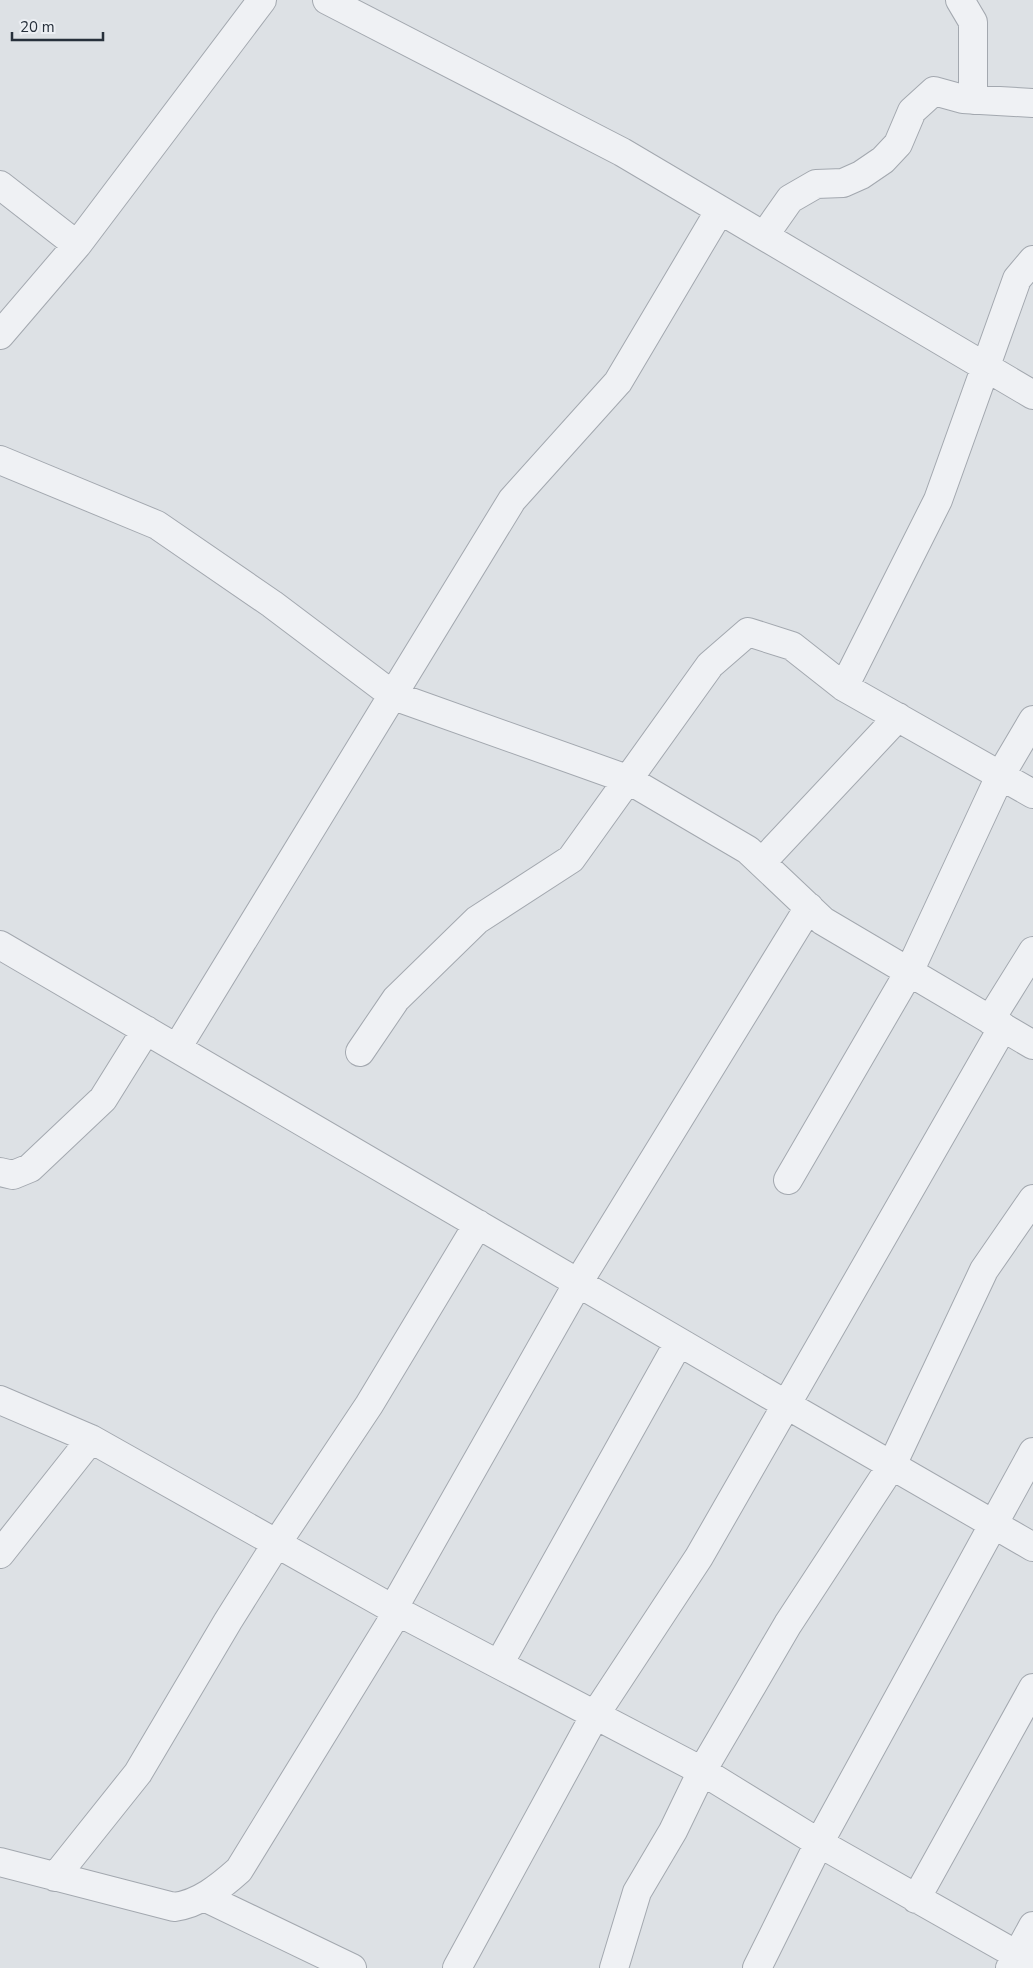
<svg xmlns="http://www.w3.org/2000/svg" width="1033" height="1968" viewBox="0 0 1033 1968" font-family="'Nunito Sans',sans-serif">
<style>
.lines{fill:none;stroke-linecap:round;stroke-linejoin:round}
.minor-casing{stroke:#a3a8af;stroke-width:30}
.minor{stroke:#eff1f4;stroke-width:28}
</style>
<rect width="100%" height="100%" fill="#dde1e5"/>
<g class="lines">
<g class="minor-casing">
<path id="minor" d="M327,0L622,152L1033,395
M960,0L973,22V100
M0,185L77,245
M764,236L790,199L816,184L843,183L861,175L883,160L898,144L912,111L934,91L963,99L1033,103
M0,335L77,245L262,0
M0,460L157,525L272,604L394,696L627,779L748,850L823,921L1033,1045
M844,687L938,500L1017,279L1033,260
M762,862L898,717
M0,945L787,1405L1033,1547
M990,1020L1033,951
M177,1048L512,500L618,382L720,210
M360,1052L396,999L477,920L571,859L710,665L748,632L792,646L844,687L1033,794
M0,1172L13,1175L30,1168L103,1099L146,1030
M788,1180L909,972L1000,776L1033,720
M0,1400L91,1439L393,1609L702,1771L819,1843L1033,1964
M0,1554L91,1439
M393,1609L578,1283L809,907
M499,1664L679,1342
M0,1862L174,1907C199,1904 220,1887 239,1870L398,1611
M55,1877L138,1773L228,1621L277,1543L369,1405L478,1224
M204,1897L352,1968
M916,1899L1033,1688
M457,1968L595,1715L699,1557L1003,1027
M614,1968L637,1892L673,1831L702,1771L788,1624L892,1465L984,1270L1033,1199
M757,1968L819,1843L1033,1452
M1010,1968L1033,1926"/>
</g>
<use href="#minor" class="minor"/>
</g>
<path d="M12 32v8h91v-8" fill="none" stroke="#27303b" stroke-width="2.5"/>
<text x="20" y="32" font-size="15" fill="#27303b" stroke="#eceff3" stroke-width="4" paint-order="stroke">20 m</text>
</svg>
